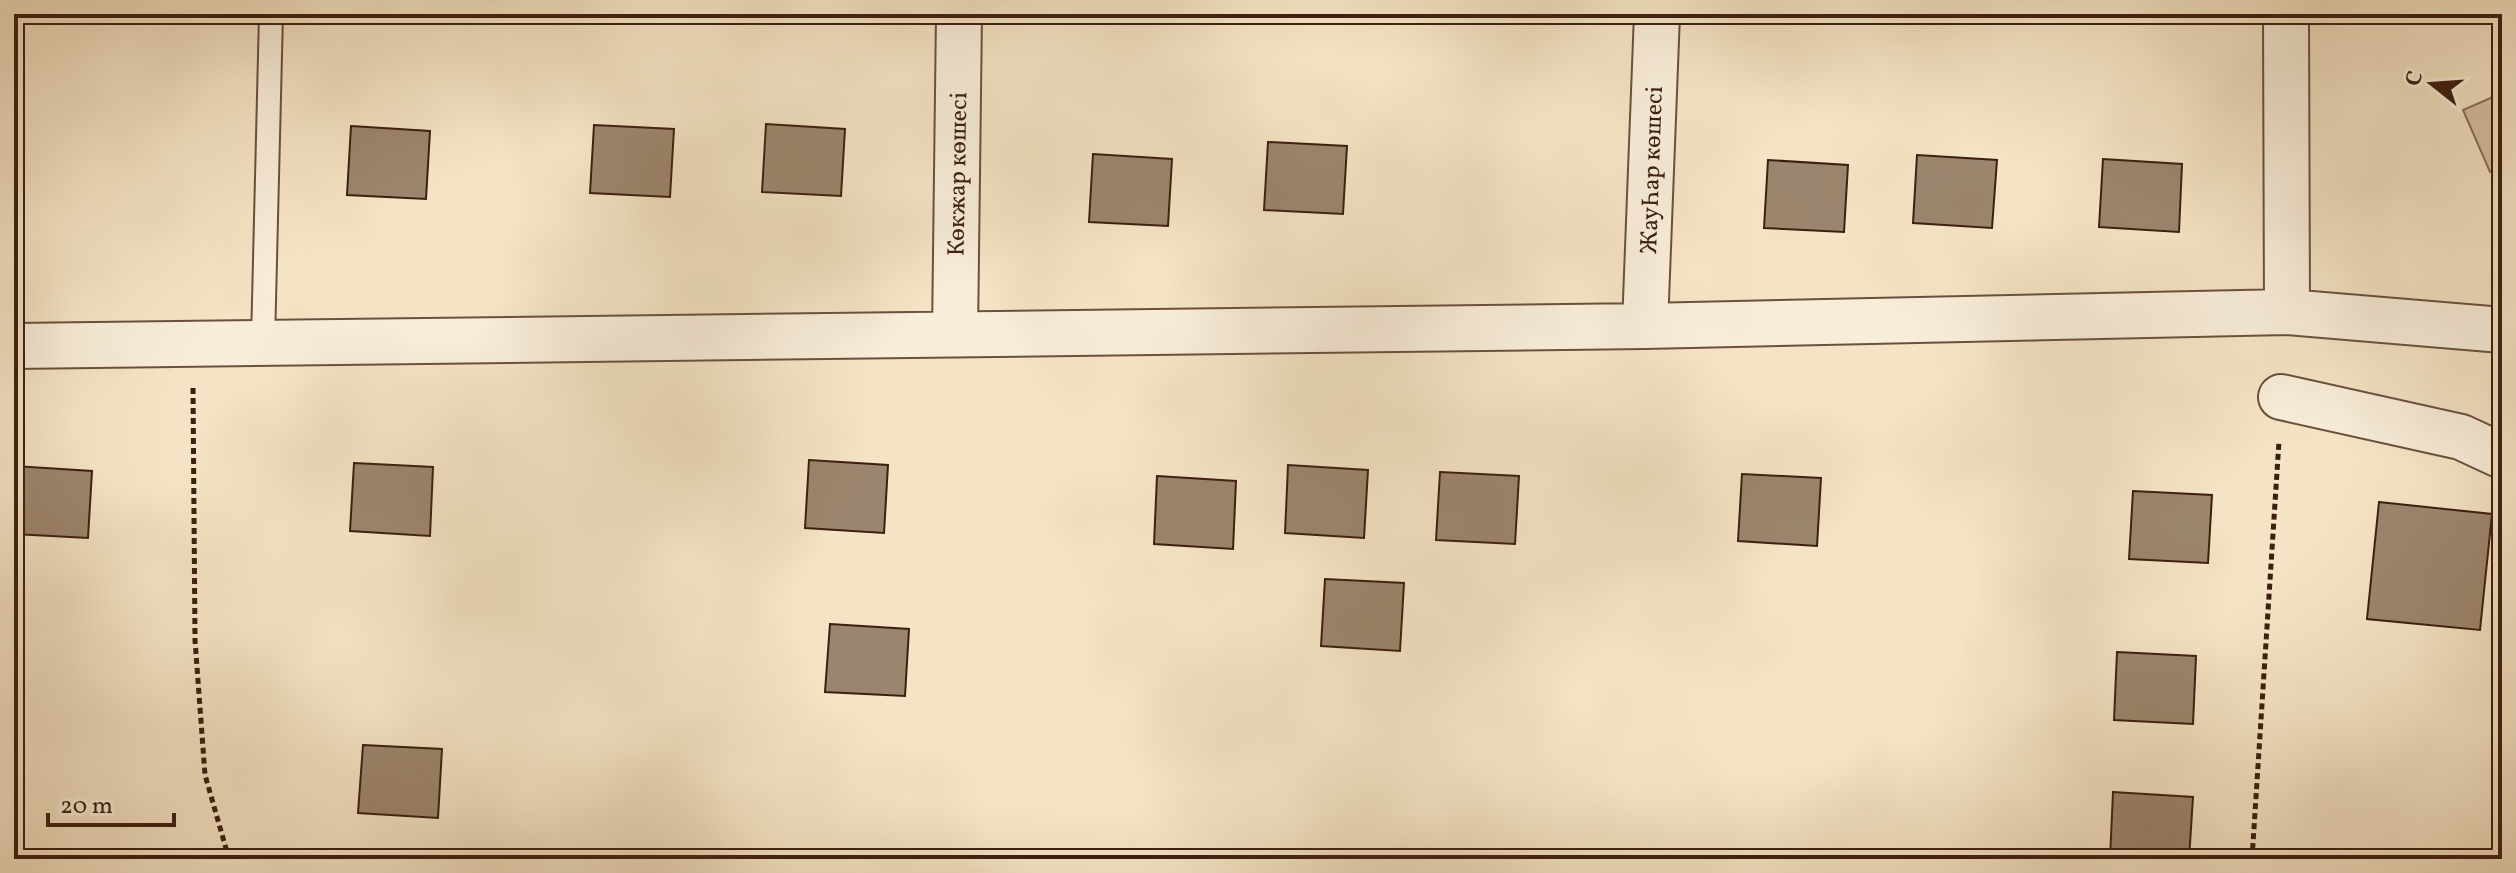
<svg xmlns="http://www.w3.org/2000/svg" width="2516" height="873" viewBox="0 0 2516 873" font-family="Vollkorn,serif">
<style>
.green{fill:#d5c2a6;stroke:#89705c;stroke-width:2}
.building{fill:#9c856e;stroke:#3d1f11;stroke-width:2}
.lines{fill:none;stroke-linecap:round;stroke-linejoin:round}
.lane-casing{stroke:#6b503e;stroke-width:26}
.street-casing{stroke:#6b503e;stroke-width:48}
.path{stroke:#3d1f11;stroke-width:5;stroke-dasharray:6 4;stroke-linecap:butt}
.lane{stroke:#f8edd9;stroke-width:22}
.street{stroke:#f8edd9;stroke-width:44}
.labels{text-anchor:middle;stroke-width:6;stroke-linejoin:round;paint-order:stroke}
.street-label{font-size:24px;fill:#3d1f11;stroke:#f8edd9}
</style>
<rect width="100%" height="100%" fill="#f4e3c4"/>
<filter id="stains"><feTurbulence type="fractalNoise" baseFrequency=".0025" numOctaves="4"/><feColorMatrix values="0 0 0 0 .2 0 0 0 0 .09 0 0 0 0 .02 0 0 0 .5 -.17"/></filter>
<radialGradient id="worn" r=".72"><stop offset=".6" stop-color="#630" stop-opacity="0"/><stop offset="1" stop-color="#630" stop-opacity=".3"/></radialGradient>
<path class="green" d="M2502,93V166L2490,172L2463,110Z"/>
<path class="building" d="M766,124L845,129L841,196L762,192Z
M594,125L674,129L670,197L590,193Z
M351,126L430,131L426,199L347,195Z
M1268,142L1347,146L1343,214L1264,210Z
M1093,154L1172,159L1168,226L1089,222Z
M1917,155L1997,160L1992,228L1913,223Z
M2103,159L2182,164L2179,232L2099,227Z
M1768,160L1848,165L1844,232L1764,228Z
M809,460L888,465L884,533L805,528Z
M354,463L433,467L430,536L350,531Z
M1288,465L1368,470L1364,538L1285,533Z
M14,466L92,471L88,538L14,534Z
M1440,472L1519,476L1515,544L1436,540Z
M1742,474L1821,478L1817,546L1738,541Z
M1157,476L1236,481L1233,549L1154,544Z
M2133,491L2212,495L2208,563L2129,559Z
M2379,502L2492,514L2480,630L2367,619Z
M1325,579L1404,583L1400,651L1321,646Z
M830,624L909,629L905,696L825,692Z
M2117,652L2196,656L2193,724L2114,720Z
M363,745L442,749L438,818L358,813Z
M2113,792L2193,797L2189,859H2110Z"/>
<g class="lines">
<g class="lane-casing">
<path id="lane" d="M263,342L271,14"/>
</g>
<g class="street-casing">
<path id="street" d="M2287,312L2502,330
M1645,326L1657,14
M955,334L959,14
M14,346L1645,326L2287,312L2286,14
M2281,397L2461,437L2502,456"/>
</g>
<path class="path" d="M193,388L195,640L205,775L229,859
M2252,859L2279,441"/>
<use href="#lane" class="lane"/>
<use href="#street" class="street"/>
</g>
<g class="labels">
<g class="street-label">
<text transform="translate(1651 170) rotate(-88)" y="8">ЖауҺар көшесі</text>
<text transform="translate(957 174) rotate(-89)" y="8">Көкжар көшесі</text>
</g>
</g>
<rect width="2516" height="873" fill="none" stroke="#f4e3c4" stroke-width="48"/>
<rect x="16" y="16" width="2484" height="841" fill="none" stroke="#3d1f11" stroke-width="4"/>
<rect x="24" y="24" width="2468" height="825" fill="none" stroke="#3d1f11" stroke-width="2"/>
<g transform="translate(2432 84) rotate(287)" stroke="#f8edd9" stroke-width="6" paint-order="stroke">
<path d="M0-6L14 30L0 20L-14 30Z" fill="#3d1f11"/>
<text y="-12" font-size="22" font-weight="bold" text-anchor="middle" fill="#3d1f11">С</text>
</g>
<path d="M48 813v12h126v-12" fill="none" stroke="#3d1f11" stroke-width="4"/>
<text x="60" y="813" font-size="24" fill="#3d1f11" stroke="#f8edd9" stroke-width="6" paint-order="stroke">20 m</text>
<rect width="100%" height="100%" filter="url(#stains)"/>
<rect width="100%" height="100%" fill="url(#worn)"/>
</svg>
